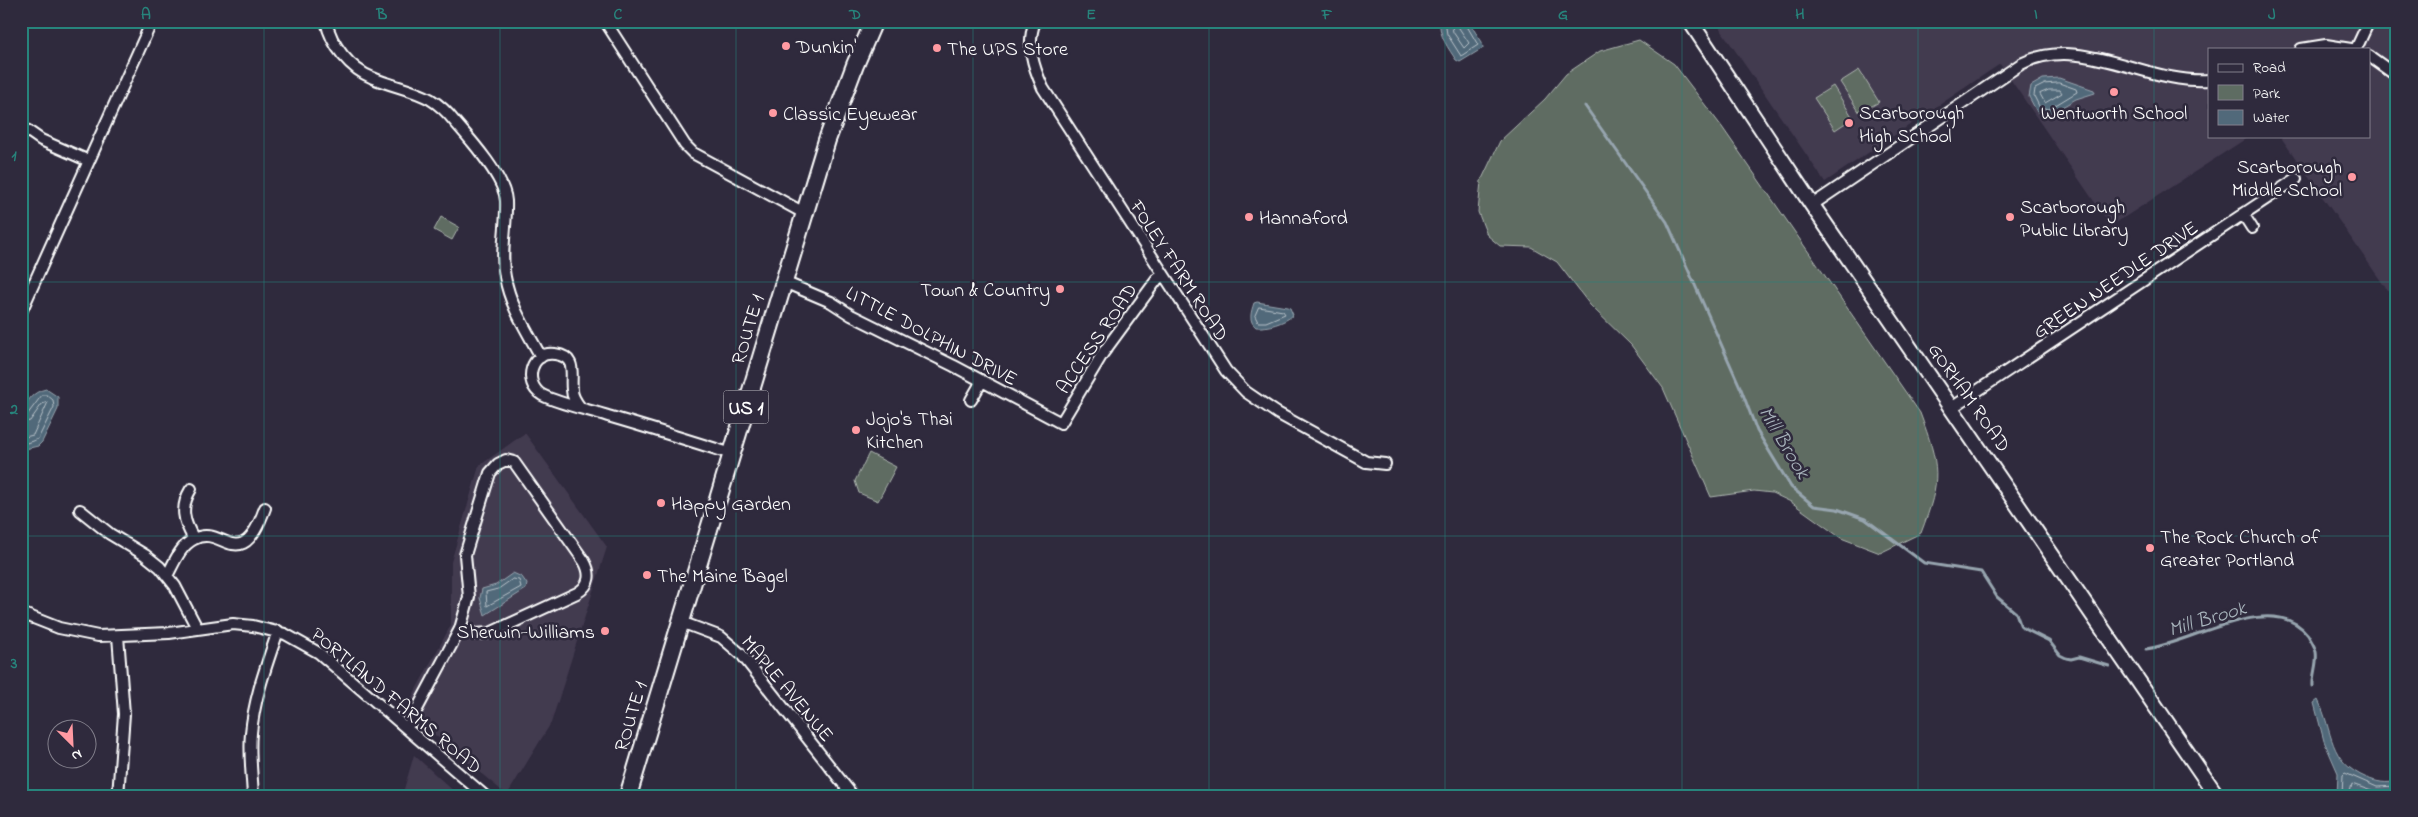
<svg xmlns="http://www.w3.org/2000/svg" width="2418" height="817" viewBox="0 0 2418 817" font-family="'Indie Flower',sans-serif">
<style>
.built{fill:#433a50}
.green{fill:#5e6c62;stroke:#aeb6b0}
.water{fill:#51697a;stroke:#97a5af}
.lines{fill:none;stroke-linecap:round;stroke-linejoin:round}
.shore{stroke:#b9c3ca;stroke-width:1}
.stream{stroke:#97a5af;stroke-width:3}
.street-casing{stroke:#fff;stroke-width:14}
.secondary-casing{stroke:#fff;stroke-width:18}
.primary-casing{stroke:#fff;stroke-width:20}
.street{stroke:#2f2a3d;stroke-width:10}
.secondary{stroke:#2f2a3d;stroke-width:14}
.primary{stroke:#2f2a3d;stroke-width:16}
.grid{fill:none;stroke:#27847c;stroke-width:1;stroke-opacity:0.55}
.poi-dot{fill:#ff9aa2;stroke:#2f2a3d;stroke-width:2}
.labels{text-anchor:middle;stroke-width:5;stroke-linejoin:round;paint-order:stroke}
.shield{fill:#2f2a3d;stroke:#c1bfc5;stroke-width:1}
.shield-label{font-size:19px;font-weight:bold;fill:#fff}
.poi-label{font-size:20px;fill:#fff;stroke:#2f2a3d;text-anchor:start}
.street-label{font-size:20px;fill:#fff;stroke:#2f2a3d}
.water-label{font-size:21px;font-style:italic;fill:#a8b4bc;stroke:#2f2a3d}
.neatline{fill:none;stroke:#27847c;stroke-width:2}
.grid-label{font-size:16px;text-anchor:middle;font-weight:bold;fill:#27847c}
</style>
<rect width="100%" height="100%" fill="#2f2a3d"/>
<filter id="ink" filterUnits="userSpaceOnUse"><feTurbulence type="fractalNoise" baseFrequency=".02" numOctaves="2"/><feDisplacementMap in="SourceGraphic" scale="10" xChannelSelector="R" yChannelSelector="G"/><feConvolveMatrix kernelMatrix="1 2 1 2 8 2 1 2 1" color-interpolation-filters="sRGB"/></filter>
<g filter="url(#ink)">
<path class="built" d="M1715,21H2397V304L2280,136H2369V49H2209V136H2250L2111,226L2000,64L1825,182Z
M525,433L607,547L551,723L507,795L405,710L451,625V562L479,466Z
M414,755L459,796H402Z"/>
<path class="green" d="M1639,40L1674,64L1722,127L1920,413C1940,467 1942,478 1921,533L1880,553L1841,538L1791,502L1772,493L1754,491L1711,497L1663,388L1631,345L1590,305L1557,262L1531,247L1500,246L1487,235L1478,212L1481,181L1500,141L1545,99L1566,74L1600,51Z
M1859,70L1879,102L1860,113L1840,82Z
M1833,86L1853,118L1835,130L1814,98Z
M441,217L459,227L452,240L434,230Z
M869,453L896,467L878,501L859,493L855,481Z"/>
<path class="water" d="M1440,21H1468L1482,42L1483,48L1460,62L1456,60C1449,49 1438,35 1440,21Z
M2059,78L2094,90L2095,93L2076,99L2048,115L2037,112L2029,97L2031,86L2043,79Z
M1257,302L1287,307L1290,308L1293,315C1285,323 1267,328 1256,327C1248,321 1251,312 1254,303Z
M46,389L58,397V409L42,442L38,446L21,450C21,428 18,395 46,389Z
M513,573L522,577L527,584L526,589L485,615L480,598L482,589L496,585Z
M2318,700C2334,732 2327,761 2367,778C2377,782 2386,784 2397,781V796H2337L2338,773L2324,741L2314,703Z"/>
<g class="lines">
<path class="shore" d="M1445,21L1447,34L1461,56L1478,45L1464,21
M1451,21L1453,32L1464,48L1469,43L1459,28L1458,21
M2059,83L2076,89L2077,92L2049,109L2040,108L2034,96L2035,89L2045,84Z
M2049,90H2060L2062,93L2045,103L2040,94Z
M1259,307L1283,311L1285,314L1266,322H1258L1255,316Z
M21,416L27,415L42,395H47L53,400L54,407L38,439L21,445
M21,423L30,421L42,404L48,402L33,435L21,438
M513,579L519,580L521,587L487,606L486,592L498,589Z
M2342,796L2343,775L2345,773L2377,787L2397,786
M2349,796L2352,784L2377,793H2397"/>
<path class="stream" d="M1585,106L1667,222L1741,389L1757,431L1791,487L1814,506L1837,509L1865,519L1924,563L1981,572L1997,597L2016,613L2021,627L2049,641L2060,655L2066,658L2071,659L2079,657L2109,666
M2146,649C2189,644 2274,589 2308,635C2311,641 2315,646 2316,652C2318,663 2312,675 2313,686"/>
<g class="street-casing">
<path id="street" d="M326,21C331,45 350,69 373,78C391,86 412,89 430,99C440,105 448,113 455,122C470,139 505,178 506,201C507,226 500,252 505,277C510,306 527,331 541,357
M605,21L685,145L693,153L804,213
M1035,21C1026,45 1033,66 1043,88L1226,371L1246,392L1277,413L1366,462L1385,464
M2301,49L2326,45L2351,49
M2356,49L2369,21
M2369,56L2397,76
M21,126L41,140L89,161
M1812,205L2021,64C2081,33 2147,85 2209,80
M2243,214L2252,228
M784,282L831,302L851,315L954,366L1061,423L1103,353L1161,274
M21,312L152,21
M971,400L982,381
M580,407C576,402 572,397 572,390C570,375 578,357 555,354C531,350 522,383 542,395C562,405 587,409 608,416C649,428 691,441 732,454
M1953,407L2296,179
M506,460L514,462L584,561C591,573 591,585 577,593L490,633L475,634L460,629L469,597L465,555L490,473L498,464Z
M191,489C180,507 183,521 194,539
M80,510L110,534L145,555L160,567L175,586L197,628
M167,576C174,563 180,546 194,539C223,523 240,578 265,508
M21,613L59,628L98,636L169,633L233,624L253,626L285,634L319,653L485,796
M681,622L721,637L742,655L853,796
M118,636L124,714L118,796
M407,728L460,629
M253,796C252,775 249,754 251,733C254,698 267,664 278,631"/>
</g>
<g class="secondary-casing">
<path id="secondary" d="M1690,21L1812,205L2217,796"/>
</g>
<g class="primary-casing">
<path id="primary" d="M628,796L827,140L855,65L874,21"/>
</g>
<use href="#street" class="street"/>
<use href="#secondary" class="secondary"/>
<use href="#primary" class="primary"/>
</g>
</g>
<path class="grid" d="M264,21V796M500,21V796M736,21V796M973,21V796M1209,21V796M1445,21V796M1682,21V796M1918,21V796M2154,21V796M21,282H2397M21,536H2397"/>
<g class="poi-dot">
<circle cx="786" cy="46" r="5"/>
<circle cx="937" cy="48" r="5"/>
<circle cx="2114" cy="92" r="5"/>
<circle cx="773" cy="113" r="5"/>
<circle cx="1849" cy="123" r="5"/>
<circle cx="2352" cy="177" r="5"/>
<circle cx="1249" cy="217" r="5"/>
<circle cx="2010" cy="217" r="5"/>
<circle cx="1060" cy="289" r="5"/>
<circle cx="856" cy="430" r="5"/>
<circle cx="661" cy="503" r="5"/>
<circle cx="2150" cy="548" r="5"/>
<circle cx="647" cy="575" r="5"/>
<circle cx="605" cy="631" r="5"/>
</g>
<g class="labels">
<rect class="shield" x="723.5" y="390.5" width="45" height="33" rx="4"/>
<g class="shield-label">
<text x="746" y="414">US 1</text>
</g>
<g class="poi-label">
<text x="796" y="53">Dunkin'</text>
<text x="947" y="55">The UPS Store</text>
<text x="1859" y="119">Scarborough<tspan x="1859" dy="23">High School</tspan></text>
<text x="2114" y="119" text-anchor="middle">Wentworth School</text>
<text x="783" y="120">Classic Eyewear</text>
<text x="2342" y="173" text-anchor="end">Scarborough<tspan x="2342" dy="23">Middle School</tspan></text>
<text x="2020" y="213">Scarborough<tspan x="2020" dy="23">Public Library</tspan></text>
<text x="1259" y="224">Hannaford</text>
<text x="1050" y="296" text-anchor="end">Town &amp; Country</text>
<text x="866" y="425">Jojo's Thai<tspan x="866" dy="23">Kitchen</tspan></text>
<text x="671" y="510">Happy Garden</text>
<text x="2160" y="543">The Rock Church of<tspan x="2160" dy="23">Greater Portland</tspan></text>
<text x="657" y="582">The Maine Bagel</text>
<text x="595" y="638" text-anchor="end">Sherwin-Williams</text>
</g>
<g class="street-label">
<text transform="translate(1180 270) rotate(57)" y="7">FOLEY FARM ROAD</text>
<text transform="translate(2115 279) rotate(-34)" y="7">GREEN NEEDLE DRIVE</text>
<text transform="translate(747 329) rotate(-73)" y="7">ROUTE 1</text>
<text transform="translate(932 335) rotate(28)" y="7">LITTLE DOLPHIN DRIVE</text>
<text transform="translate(1096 338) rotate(-56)" y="7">ACCESS ROAD</text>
<text transform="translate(1970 397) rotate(55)" y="7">GORHAM ROAD</text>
<text transform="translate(788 688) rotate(50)" y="7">MAPLE AVENUE</text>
<text transform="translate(397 700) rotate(40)" y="7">PORTLAND FARMS ROAD</text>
<text transform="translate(630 716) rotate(-73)" y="7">ROUTE 1</text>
</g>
<g class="water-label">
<text transform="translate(1785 442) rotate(59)" y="7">Mill Brook</text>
<text transform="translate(2207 618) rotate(-17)" y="7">Mill Brook</text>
</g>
</g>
<rect width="2418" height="817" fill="none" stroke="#2f2a3d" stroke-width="55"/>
<rect x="2208" y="48" width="162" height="90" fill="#2f2a3d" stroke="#827f8b"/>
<rect x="2218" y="64" width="25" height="8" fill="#2f2a3d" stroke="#827f8b"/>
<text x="2253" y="72" font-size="15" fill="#ffffff">Road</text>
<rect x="2218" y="85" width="25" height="15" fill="#5e6c62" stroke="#827f8b"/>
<text x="2253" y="98" font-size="15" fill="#ffffff">Park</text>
<rect x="2218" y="110" width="25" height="15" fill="#51697a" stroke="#827f8b"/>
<text x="2253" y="122" font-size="15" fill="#ffffff">Water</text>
<g transform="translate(72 744) rotate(156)"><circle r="24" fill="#2f2a3d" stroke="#827f8b"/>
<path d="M0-4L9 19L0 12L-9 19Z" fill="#ff9aa2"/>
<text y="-8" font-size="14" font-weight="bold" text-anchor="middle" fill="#ffffff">N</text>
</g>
<rect x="28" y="28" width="2362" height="762" class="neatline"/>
<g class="grid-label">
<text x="146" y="19">A</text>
<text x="382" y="19">B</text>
<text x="618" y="19">C</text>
<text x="855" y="19">D</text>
<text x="1091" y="19">E</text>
<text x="1327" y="19">F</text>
<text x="1563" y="19">G</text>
<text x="1800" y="19">H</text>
<text x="2036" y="19">I</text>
<text x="2272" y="19">J</text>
<text x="14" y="160">1</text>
<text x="14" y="414">2</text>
<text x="14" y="668">3</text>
</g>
</svg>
